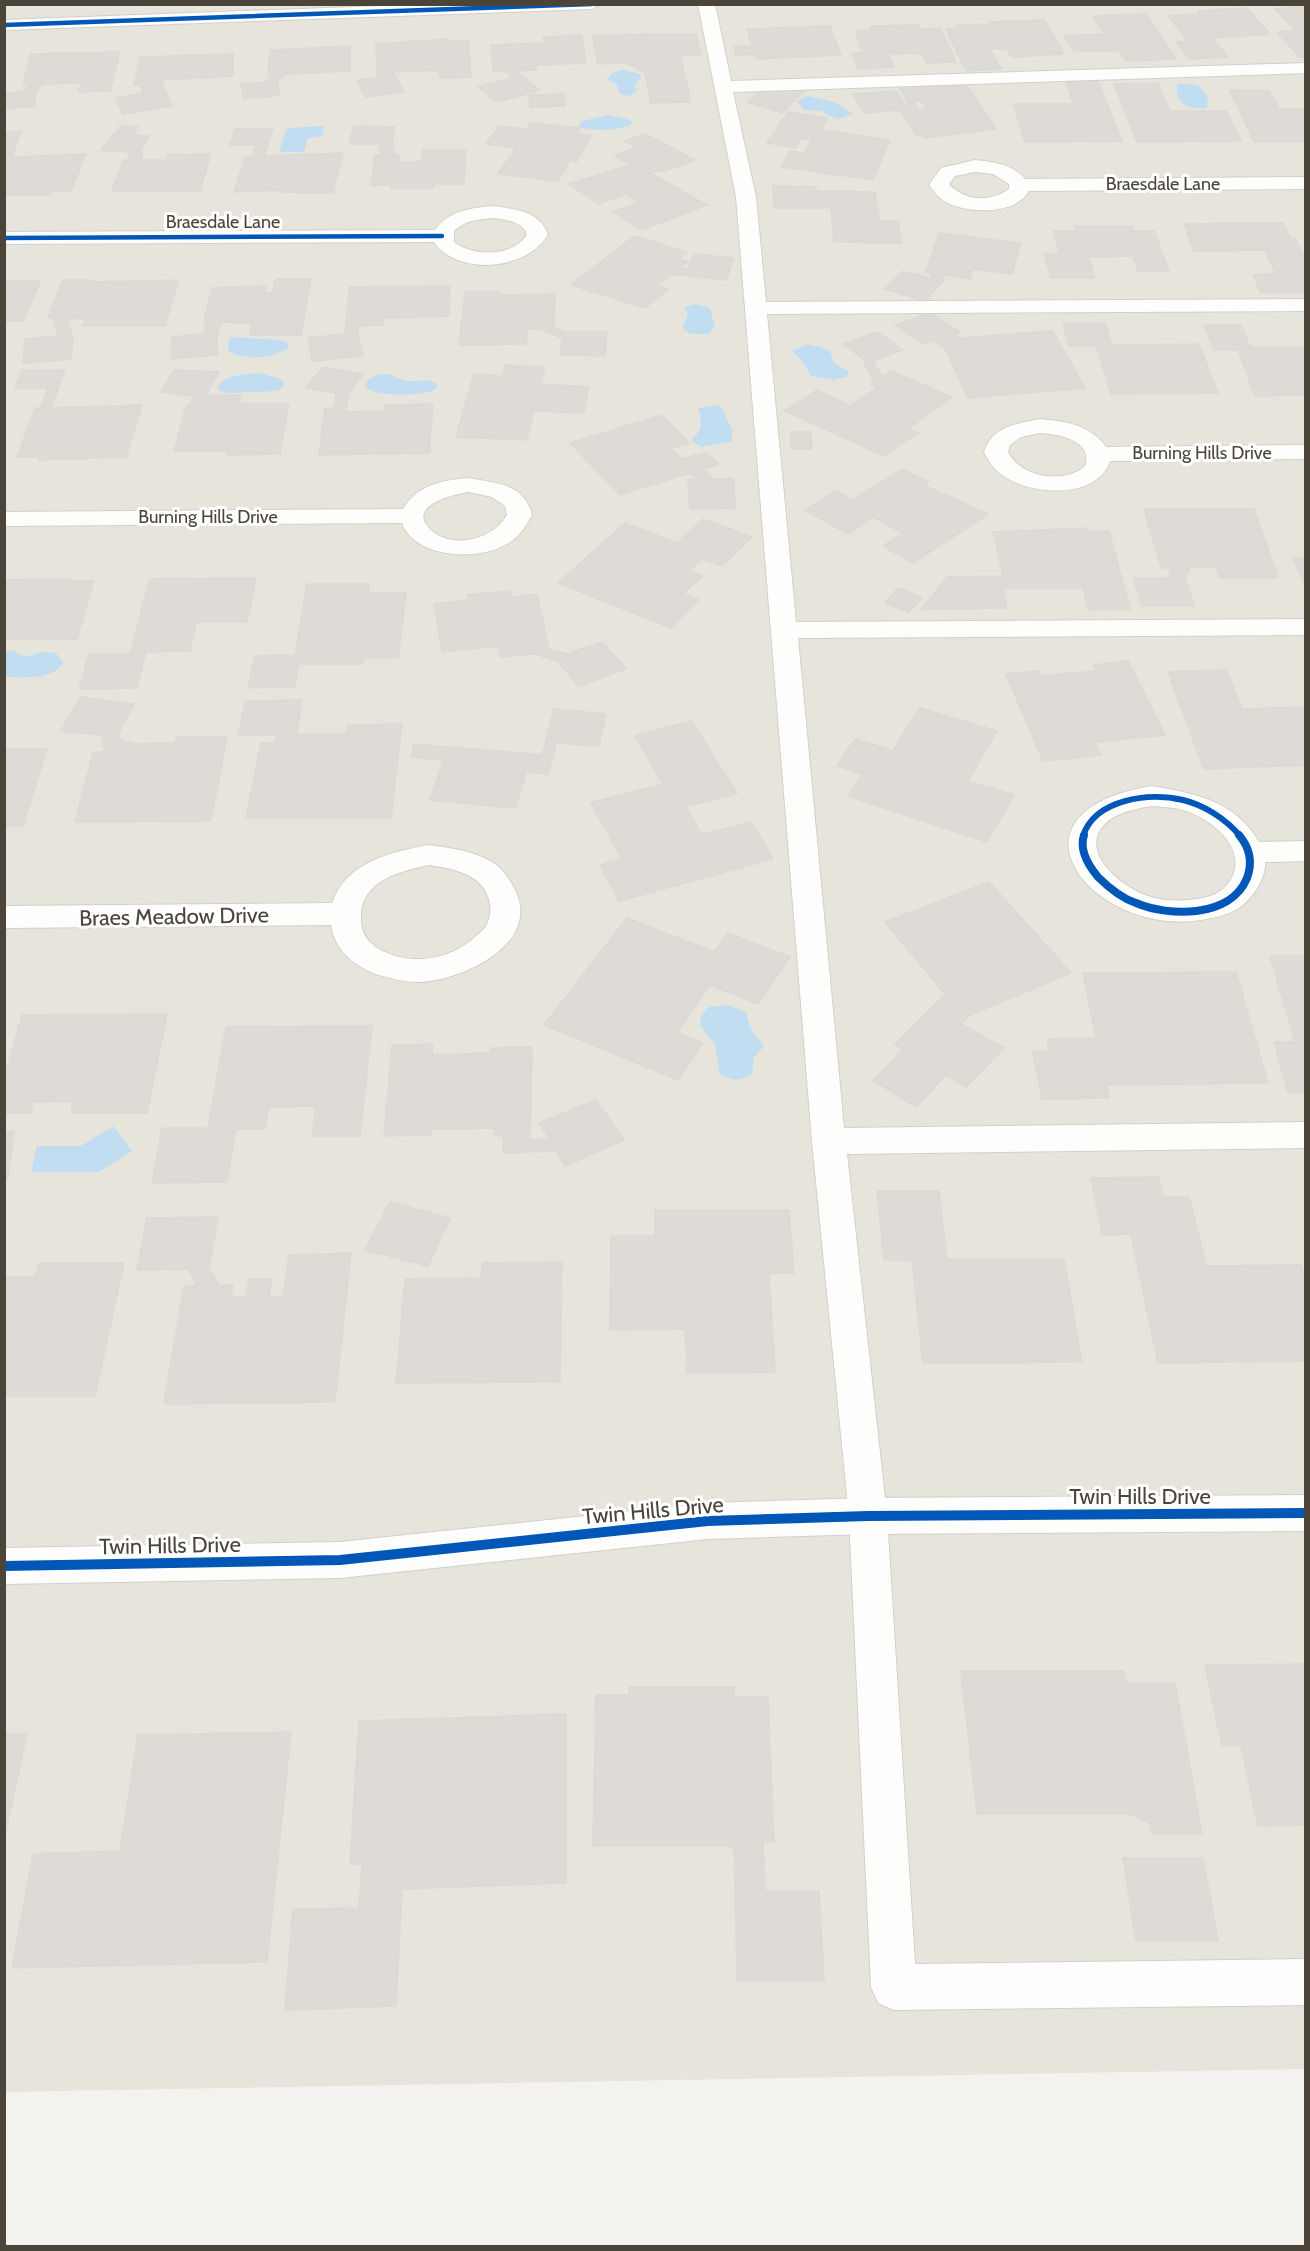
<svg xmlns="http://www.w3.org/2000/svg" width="1310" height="2251" viewBox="0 0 1310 2251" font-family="Cabin,sans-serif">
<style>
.residential{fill:#e7e4dc}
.water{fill:#c0ddf1}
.building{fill:#dedbd6;stroke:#dcd9d4;stroke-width:1.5}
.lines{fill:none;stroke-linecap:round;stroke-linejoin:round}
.service-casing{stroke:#d2d0cb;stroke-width:2}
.minor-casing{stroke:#d2d0cb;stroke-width:2}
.service{fill:#fdfdfc;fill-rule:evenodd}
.minor{fill:#fdfdfc;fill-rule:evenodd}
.cycleway-far3-casing{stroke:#fff;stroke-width:7}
.cycleway-far2-casing{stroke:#fff;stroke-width:9}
.cycleway-far1-casing{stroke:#fff;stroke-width:11}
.cycleway-casing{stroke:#fff;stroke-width:14}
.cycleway-far3{stroke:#0057b8;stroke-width:4.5}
.cycleway-far2{stroke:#0057b8;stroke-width:6}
.cycleway-far1{stroke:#0057b8;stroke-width:8}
.cycleway{stroke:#0057b8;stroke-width:10}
.labels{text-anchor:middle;stroke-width:6;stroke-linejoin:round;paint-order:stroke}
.far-street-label{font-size:18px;fill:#4b4439;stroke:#fff}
.street-label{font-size:22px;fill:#4b4439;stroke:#fff}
</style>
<rect width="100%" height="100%" fill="#f4f2ee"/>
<path class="residential" d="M4,5H1305V2069L5,2092Z"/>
<path class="water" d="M624,70L640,74L641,78L635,85L637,91L629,96L620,94L617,85L608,80L612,73Z
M1182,84L1198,85L1208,98L1207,108C1190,110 1175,105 1177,85Z
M808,96L834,102L853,114L837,119L821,111L804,110L797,101Z
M608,115L631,120L632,123C627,131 588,132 580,127L579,124L582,121Z
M324,126L322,136L308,138L304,152H279L286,130L289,128Z
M696,304L710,308L715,327L708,334H690L683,328L688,314L684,307Z
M229,337L281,340L287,342L289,347C276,358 242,362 228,350Z
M808,344L830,350L834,363L848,371V376L833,380L811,376L803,362L792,351Z
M258,373L278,378L284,383L283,388L277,391L230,393L220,391L218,387C224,374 245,375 258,373Z
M385,374C394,374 400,381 408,381C420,382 426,377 437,384V388C425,397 373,397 365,387L367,381L376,375Z
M720,405L733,431L731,442L701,447L691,440C702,432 703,420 698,408Z
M5,651H13L25,657L42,652L56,653L63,662C54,681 22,677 5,677Z
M727,1005L746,1012L751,1029L764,1046L754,1057L752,1074C740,1082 732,1081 720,1074L715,1044L700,1025L701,1016L709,1007Z
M113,1126L132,1151L99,1172H31L37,1146H81Z"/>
<path class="building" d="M1294,7L1306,8V57H1300L1277,32L1296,30L1275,9Z
M1247,8L1270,34L1213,38L1228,57L1190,59L1176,42L1188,41L1168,16L1200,14L1198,11Z
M1146,14L1176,59L1126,61L1119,50L1074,52L1064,36L1104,34L1093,16Z
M1044,20L1064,54L1012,57L1007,49H990L1001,69L966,71L946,29L958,28L957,25L991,24L990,22Z
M919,25L920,29L940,28L956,62L926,63L922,53L889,54L894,67L858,69L852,53H863L855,31L872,30L870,26Z
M830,26L841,55L757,59L756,54L736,55L734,46H752L747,29Z
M652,34H696L701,55L680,56L691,102L651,103L645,73L627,63L598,64L593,36Z
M582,35L586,63L536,65V70L515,71L540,90L497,102L478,87L513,78L504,71L493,72L491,45L544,43L543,37Z
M449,39V41H468L471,77L440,78L438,70L393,72L404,92L365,97L357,80L377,78L376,44Z
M350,46V71L286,74L277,82L280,95L244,99L241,84L266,82L274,75H268L270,50Z
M120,52L110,91L78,92L82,83L42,84L35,94V106L4,109V94L22,92L30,84L23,85L31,54Z
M233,54V76L161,80L172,106L123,114L116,98L143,93L140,84L134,85L140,57Z
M1098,81L1122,141L1025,142L1013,104H1074L1066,82Z
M966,84L996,129L924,138L923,135H916L900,110L864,113L853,94L896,91L904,104L914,103L918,110L927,109L922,101L908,102L900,89Z
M1114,84H1158L1170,111H1226L1241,141L1137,142Z
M806,89L782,113L747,102L761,91Z
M1230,90H1269L1279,109H1306V142H1254Z
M564,94L565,106L530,107L529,95Z
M788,112L827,118L822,130L890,140L873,180L781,167L790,151L804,153L812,140L801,138L795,148L767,143Z
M531,123L580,128L576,134L592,135L576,162L570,161L558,181L498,174L516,148L486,144L499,126L526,129Z
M120,126L138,127L133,134L116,133Z
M354,126L395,127L392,143L395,155H399V162H421L423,150H466L464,184H434L433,188H391V185H371L375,155H381L379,144H349Z
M235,129H273L264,156L343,153L333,193L279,192L280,190L234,192L245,157H253L256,145H230Z
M4,132H21L12,157L86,154L71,191H52L50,195H4Z
M113,134L149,136L141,151L143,160H167L168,155L211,154L200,191H112L124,160H131L128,152L101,150Z
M645,134L695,160L663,172L659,170L650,173L707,205L642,230L613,212L640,202L626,194L599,204L569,184L630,165L615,155L638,147L625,141Z
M773,186L816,187V191L875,192L880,221H898L902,243L834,242L831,208H774Z
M1283,223L1290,238H1295L1306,260V293H1261L1253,275L1276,274L1265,250L1194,251L1184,224Z
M1075,226H1132L1134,231H1154L1169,271H1138L1133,256L1088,257L1095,278H1051L1044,254H1060L1053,231H1077Z
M939,233L1021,243L1012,274L973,269L970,279L944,275L940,279L944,280L925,301L884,289L903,271L929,278L934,273L926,272Z
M634,236L687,252L679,259L688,261L679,268L688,269L694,254L734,258L726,280L672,274L657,286L668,289L645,308L571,285Z
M276,279H311L301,335H250L252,323L221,322L217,337L218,355L171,359L172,337L204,334L207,322H204L212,288L266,286L265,293H272Z
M63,280H91L90,282L179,280L165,326H83L86,318L67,319L73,338L71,359L23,363L25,339L58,336L53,318H48Z
M4,281H40L24,321H4Z
M450,286L449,316L383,318V325L358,326V334L363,356L312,361L308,338L345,334L349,287Z
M465,292H497L498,294L508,295L555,294L554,327L565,332H607L605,356L561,355L562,338L539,329H528L526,344L459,345Z
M930,313L960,332L954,335L959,338L1053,331L1085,388L968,398L945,348L933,340L923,344L895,325Z
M1063,323H1105L1112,345L1199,344L1218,393L1111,394L1096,346H1069Z
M1204,325H1241L1250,347H1306V395L1255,396L1238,350H1214Z
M878,332L903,350L873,361L882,377L891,371L952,397L908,429L918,433L884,456L785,411L817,390L850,406L877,388L870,385L874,382L862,358L843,344Z
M505,365L545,367L540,384L589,387L584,413L534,411L527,440L456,437L474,374L502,376Z
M323,367L363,374L348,394L346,412L384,411V405L433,404L429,453L319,455L325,408H334L336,393L306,388Z
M22,370H65L51,408L142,405L126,457L39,460L40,457H17L35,408H41L48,388H15Z
M175,370L219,372L206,395H241L239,404H289L280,454L228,455V451H174L186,406H190L193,396L161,392Z
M661,415L689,443L671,448L682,459L706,452L718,464L703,469L713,479H733L736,508L690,509L688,480L696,479L690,473L620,495L570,443Z
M790,432H811L812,449H791Z
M902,469L928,482L924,485L988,514L913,563L883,546L903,533L873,517L848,534L805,510L836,491L853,500Z
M1144,509H1254L1278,578H1220L1216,567H1190L1185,578L1194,606H1142L1133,578H1167L1172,568H1161Z
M703,519L752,537L722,566L702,559L689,571L702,576L683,594L699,600L671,628L558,583L625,523L677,543Z
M1087,528L1088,531H1109L1130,609L1088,610L1083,588H1003L1007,608L922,609L947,577L1003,576L993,532Z
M1293,558H1306V590Z
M256,578L247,622H196L190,651L146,652L137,688L79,689L89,654H130L150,579Z
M70,579V581H94L77,639H4V580Z
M307,584H369L368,593H406L398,658H364L363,664H299L295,687L248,688L255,656L295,655Z
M898,588L922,597L909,612L885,603Z
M509,591L511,597L537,594L549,649L567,654L602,642L626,669L579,686L557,661L535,654L500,657L498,646L442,652L434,604L468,600L467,595Z
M1128,661L1165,735L1095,742L1101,755L1043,761L1006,674L1039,671L1041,676L1096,671L1094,665Z
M1227,670L1242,709L1306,707V765L1204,769L1168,672Z
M80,697L134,704L118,734L119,739L134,744L175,743L177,737H227L211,821L75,822L93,752H105L102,735L61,731Z
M302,700L297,734H347L348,725L402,724L391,818H246L261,743H275L276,735H238L246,701Z
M920,708L997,731L968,781L1014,795L987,842L848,796L863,774L837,766L855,739L893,751Z
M554,709L606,714L599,746L556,743L548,774L526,772L516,808L430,800L443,760L411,757L414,744L542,755Z
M691,721L737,793L686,807L702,835L751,822L773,859L619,901L600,865L622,859L591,803L663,784L635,736Z
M4,749H47L23,826H4Z
M989,882L1071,973L970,1015L961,1024L1004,1048L966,1087L946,1075L916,1107L873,1080L903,1050L895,1044L945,994L885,922Z
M627,918L714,952L728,933L790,957L758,1004L710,985L677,1032L703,1043L678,1080L544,1025Z
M1270,956H1306V1093H1288L1274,1042H1295Z
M1236,972L1268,1083L1107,1085L1109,1098L1042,1099L1033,1052L1049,1051L1047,1039L1096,1038L1083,973Z
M167,1014L147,1113H71L73,1101L33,1102L31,1113H4V1080L22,1015Z
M372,1026L360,1136H312L316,1106L269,1107L265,1129H236L227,1182L152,1183L162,1128H208L226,1027Z
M433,1044L432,1055L491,1053V1048L532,1047L530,1140L550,1139L539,1123L596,1100L624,1140L565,1166L556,1151L503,1153V1136H494L495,1128L432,1129L431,1135L384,1136L392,1045Z
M14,1131L8,1178L4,1179V1132Z
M1158,1177L1163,1197H1189L1206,1266L1301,1265L1306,1283V1361L1158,1363L1131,1234L1102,1235L1091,1178Z
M877,1191H939L947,1259H1064L1082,1362L923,1363L912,1260H884Z
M390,1202L450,1218L428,1266L365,1250Z
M655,1210H789L794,1273H769L775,1372L687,1373L685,1329L610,1330L611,1236H655Z
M218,1217L209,1267L219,1286L233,1285L231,1297H246L249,1279H272L269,1297H283L289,1255L351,1253L335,1402L164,1404L184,1286H197L189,1269L137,1270L147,1218Z
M562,1262L560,1382L396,1383L405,1279L481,1278L483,1263Z
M39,1263H124L95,1396H4V1277H35Z
M1306,1664V1825L1258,1826L1241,1745L1222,1746L1205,1665Z
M961,1671H1124L1126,1683H1175L1202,1834H1152L1150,1823L1131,1814H977Z
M629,1687H734V1697H768L774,1842H763L765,1891H819L824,1981H737L734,1846H593L596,1695H629Z
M566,1714V1883L402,1889L396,2006L285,2010L293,1909L359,1908L362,1864H350L359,1721Z
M291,1732L267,1962L12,1968L33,1854L120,1851L138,1735Z
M4,1734H27L4,1839Z
M1123,1858H1203L1218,1941H1136Z"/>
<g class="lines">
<g class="service-casing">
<path id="service" d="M698,4H715L731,81L1306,63V73L733,92L756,197L766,302L1306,299V311L767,314L796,622L1306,619V635L798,638L844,1128L1306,1122V1148L847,1154L887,1516L915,1964L1306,1959V2005L894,2010L878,2003L871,1987L849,1516L812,1141L736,197Z"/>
</g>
<g class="minor-casing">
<path id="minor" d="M434,4H600L592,9L4,30V20Z
M975,160C993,162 1013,164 1025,179L1306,177V189L1029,191C1016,215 967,214 946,202C939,198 934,192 929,185L941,168ZM975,172L993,174L1009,184V189C991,202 965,202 949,184L955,176Z
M494,206C517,210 538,210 548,234C529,270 458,277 434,242L4,244V232L435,230C449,210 471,208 494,206ZM494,218C506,220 522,221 527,234C515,257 473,257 454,242V231C466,220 478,219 494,218Z
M1040,419C1065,421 1091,425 1106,447L1306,445V459L1110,461C1097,500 1033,495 1005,477C995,471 989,462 984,452C992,426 1016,424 1040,419ZM1040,433C1057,434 1094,440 1085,466C1064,485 1020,477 1008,452L1010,445L1021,437Z
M469,478C497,484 524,483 532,515C525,528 519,537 507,544C479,561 415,559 402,523L4,526V512L403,509C417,485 443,480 469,478ZM469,492L492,497L505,506L507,515C493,540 450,551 429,528C407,505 455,494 469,492Z
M1152,786C1196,794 1234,800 1259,842L1306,841V861L1265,862C1266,879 1253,898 1239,908C1228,915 1213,918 1200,920C1093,937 992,812 1152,786ZM1152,806C1161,807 1170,807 1179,809C1206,815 1246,844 1233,875C1227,890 1213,897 1198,899C1182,901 1163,902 1148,896C1126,889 1083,858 1100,830C1111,813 1134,809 1152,806Z
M429,845C451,848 476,851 495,864C506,872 513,885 518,897C535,949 455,983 415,982C403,982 391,978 379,975C355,967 335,951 331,925L4,928V906L332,903C346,862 391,852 429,845ZM429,865C454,869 485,874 490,904C491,911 490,920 486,926C483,931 477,935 473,939C446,961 409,966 379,949C367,942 361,933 361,919C359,882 399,871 429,865Z
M1306,1495V1531L868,1534L708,1539L340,1578L4,1584V1548L340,1542L708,1503L868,1498Z"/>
</g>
<use href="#service" class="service"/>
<use href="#minor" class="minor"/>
<g class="cycleway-far3-casing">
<path id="cycleway-far3" d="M4,25L592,4
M4,238L442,236"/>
</g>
<g class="cycleway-far2-casing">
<path id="cycleway-far2" d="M1083,836C1095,799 1149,792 1183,800C1204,805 1226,819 1240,836"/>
</g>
<g class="cycleway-far1-casing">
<path id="cycleway-far1" d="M1084,835C1079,850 1088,865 1098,877C1109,888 1121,898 1136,903C1169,917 1231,918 1247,878C1253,862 1250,848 1239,835"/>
</g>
<g class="cycleway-casing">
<path id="cycleway" d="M4,1566L340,1560L708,1521L868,1516L1306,1513"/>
</g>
<use href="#cycleway-far3" class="cycleway-far3"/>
<use href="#cycleway-far2" class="cycleway-far2"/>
<use href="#cycleway-far1" class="cycleway-far1"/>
<use href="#cycleway" class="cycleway"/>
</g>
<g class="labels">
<g class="far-street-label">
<text x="1163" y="190">Braesdale Lane</text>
<text x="223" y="228">Braesdale Lane</text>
<text x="1202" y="459">Burning Hills Drive</text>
<text x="208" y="523">Burning Hills Drive</text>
</g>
<g class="street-label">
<text transform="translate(174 916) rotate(-1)" y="8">Braes Meadow Drive</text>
<text x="1140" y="1504">Twin Hills Drive</text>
<text transform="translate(653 1510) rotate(-5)" y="8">Twin Hills Drive</text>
<text transform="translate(170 1545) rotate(-1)" y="8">Twin Hills Drive</text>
</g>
</g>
<rect width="1310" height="2251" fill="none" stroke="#4b4439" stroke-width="12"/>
</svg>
